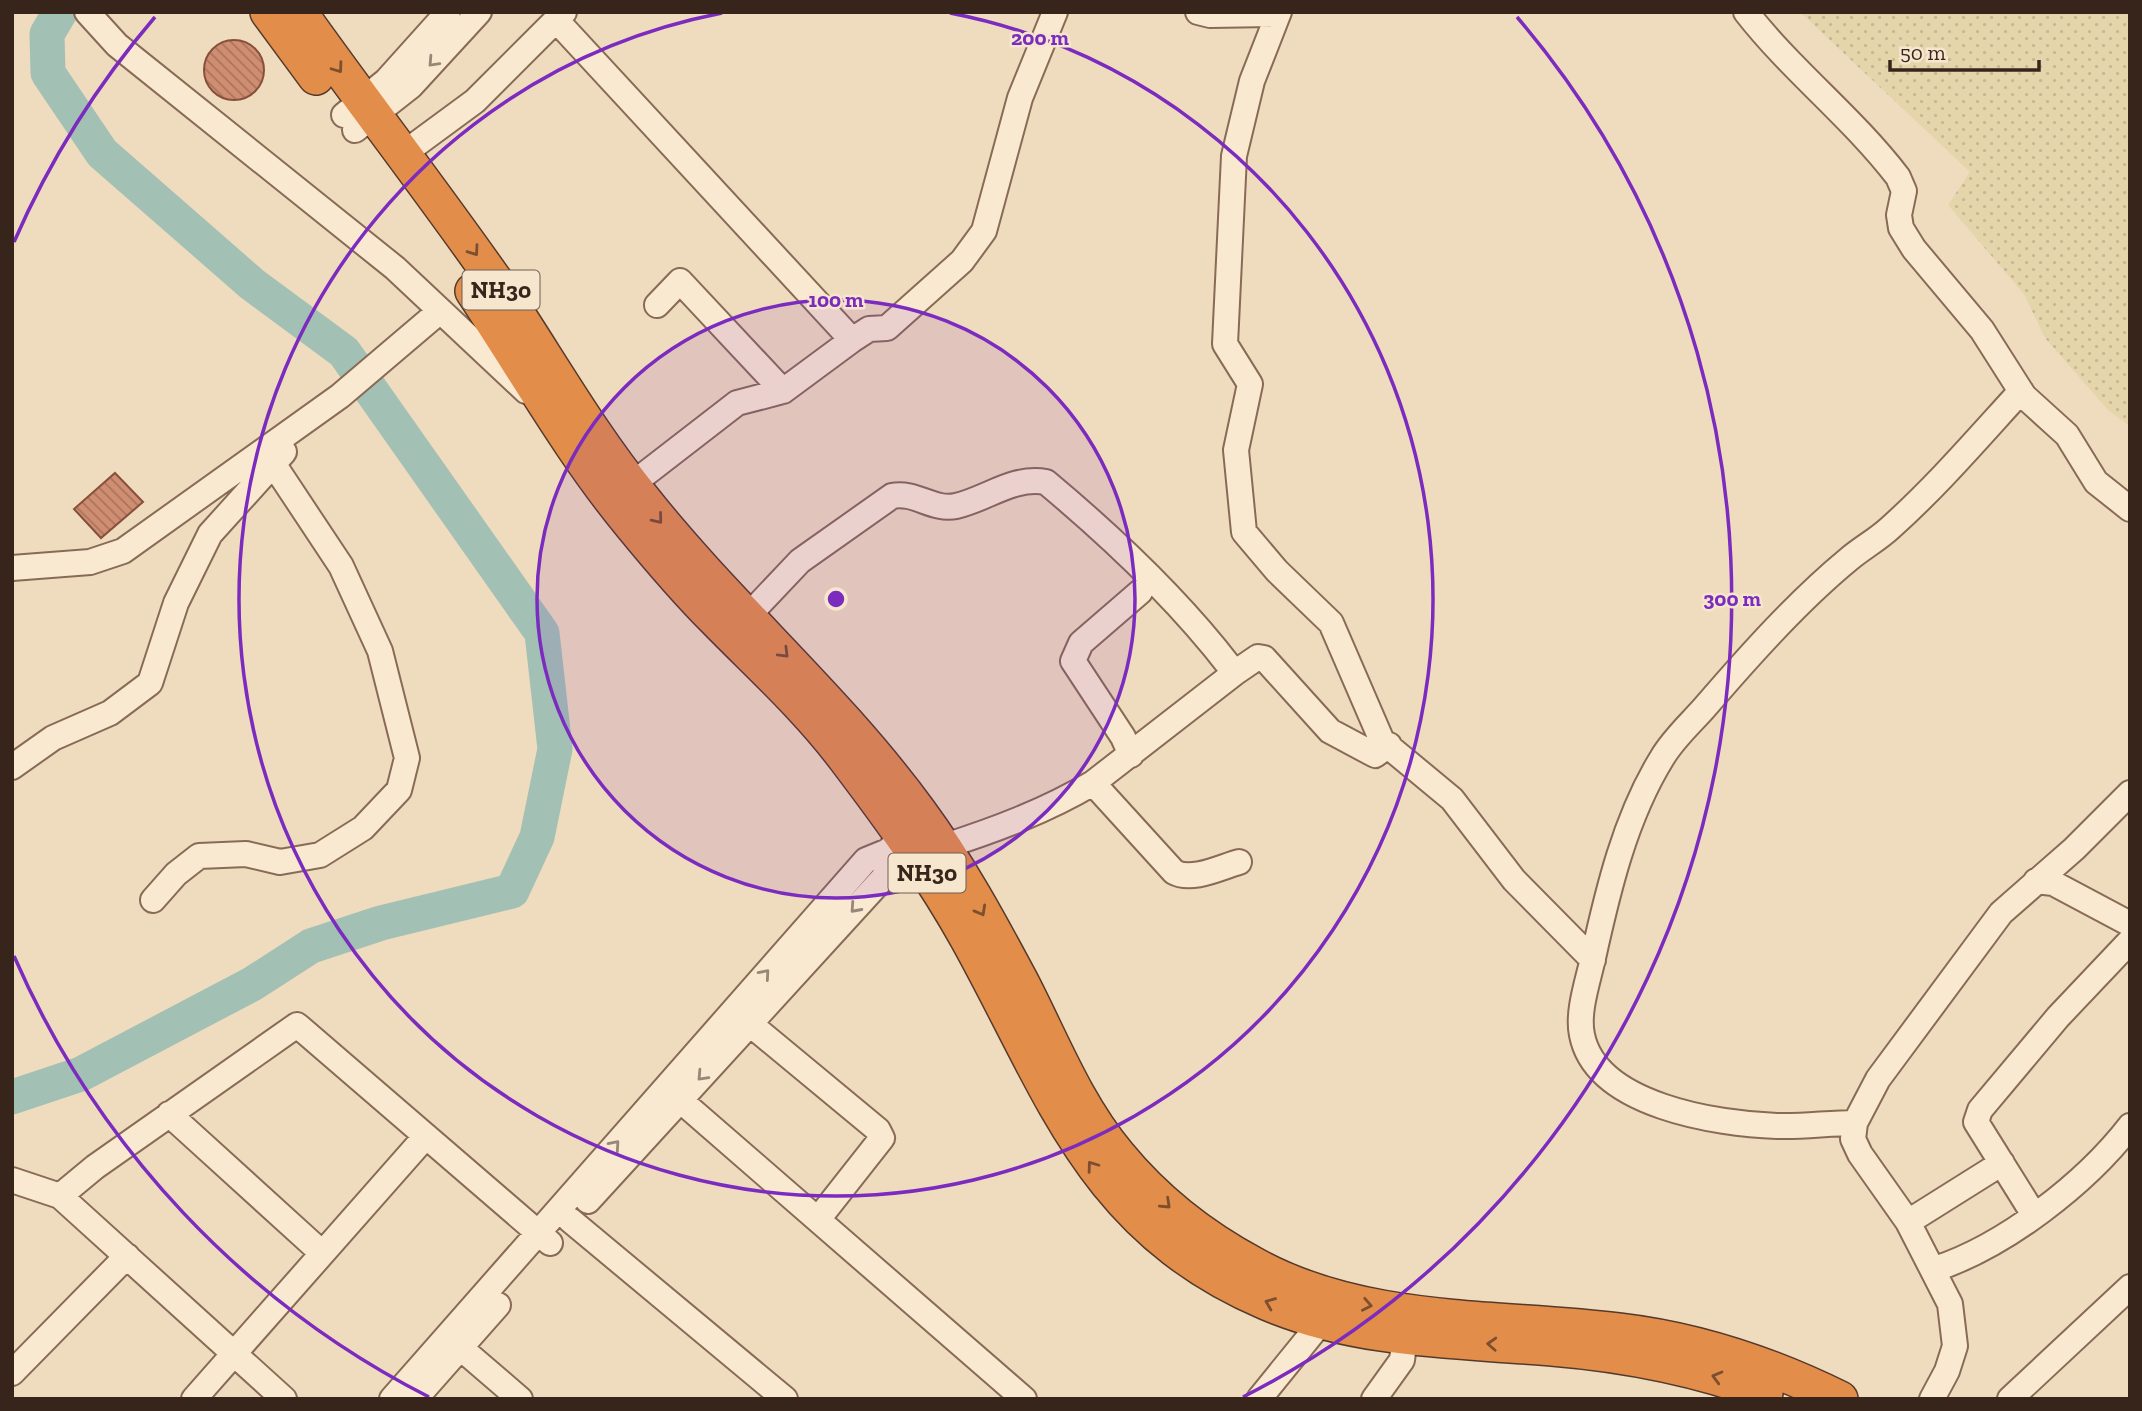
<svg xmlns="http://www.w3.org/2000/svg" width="2142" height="1411" viewBox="0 0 2142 1411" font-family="'Zilla Slab',serif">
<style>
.farmland{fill:url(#farmland-dots)}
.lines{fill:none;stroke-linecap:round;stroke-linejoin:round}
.river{stroke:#a2c1b4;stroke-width:35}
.building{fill:url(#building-back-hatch);stroke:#88503b;stroke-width:2}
.minor-casing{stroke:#886b56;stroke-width:28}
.highway-casing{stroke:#553a2b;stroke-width:38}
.minor{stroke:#fae9d1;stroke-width:24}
.highway{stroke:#e38d4a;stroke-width:35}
.oneway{stroke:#988776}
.oneway2{stroke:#7c4f2e}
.ring{fill:none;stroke:#7b2cbf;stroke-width:3.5}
.labels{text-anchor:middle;stroke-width:5;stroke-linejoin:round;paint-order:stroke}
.shield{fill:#f6e6ce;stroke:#705f51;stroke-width:2}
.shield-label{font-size:23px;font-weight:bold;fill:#37251b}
.centre{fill:#7b2cbf;stroke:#f6e6ce;stroke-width:3.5}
.ring-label{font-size:21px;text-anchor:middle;font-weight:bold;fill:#7b2cbf;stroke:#f6e6ce;stroke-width:5;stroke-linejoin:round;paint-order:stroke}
</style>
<defs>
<pattern id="farmland-dots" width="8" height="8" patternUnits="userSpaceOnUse" patternTransform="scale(1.75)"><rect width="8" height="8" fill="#e5d5ab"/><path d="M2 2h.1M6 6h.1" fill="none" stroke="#c5b793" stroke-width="1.8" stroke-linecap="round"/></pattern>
<pattern id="building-back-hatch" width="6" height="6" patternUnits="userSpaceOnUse" patternTransform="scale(1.75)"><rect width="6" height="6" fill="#cf8e72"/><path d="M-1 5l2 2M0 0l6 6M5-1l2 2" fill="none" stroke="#a9745d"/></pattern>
</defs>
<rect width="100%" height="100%" fill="#efdbbe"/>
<path class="farmland" d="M1800,12H2130V426L2109,411L2045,338L2024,294L1948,205L1970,172Z"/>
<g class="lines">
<path class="river" d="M12,1097L81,1074L252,984L311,946L381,923L512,891L537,837L555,749L542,633L344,352L252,284L102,153L48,73L47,34L60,12"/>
</g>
<path class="building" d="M204 70a30 30 0 1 1 60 0a30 30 0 1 1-60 0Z
M115,473L143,502L101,538L74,509Z"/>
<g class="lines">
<g class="minor-casing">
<path id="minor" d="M87,12L117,45L395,268L526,391
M1198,12L1210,15L1278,14
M1279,12L1252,81L1234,156L1225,344L1250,384L1236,450L1244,532L1277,571L1331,623L1382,741L1452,799L1514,880L1593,960
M1746,12C1792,71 1852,117 1898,177L1904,191L1899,215L1901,228L1914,249L1982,330L2024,396L2067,435L2096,482L2130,509
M557,21L852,340L869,329L887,328L962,261L984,231L1020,98L1055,12
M344,115L386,81L448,12
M355,130L411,86L479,12
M403,154L475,101L564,12
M657,305L680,281L783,391
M631,485L737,403L783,391L852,340
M12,568L90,562L123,551L340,396L440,311
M747,617L800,561L892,496C915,491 933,511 956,506C987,499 1013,476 1046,482C1113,538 1177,598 1230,667L1236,672L1258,657L1264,658L1330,731L1375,755L1389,745
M1131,755L1123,737L1073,661L1081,643L1140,592
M12,767L53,738L110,713L150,683L176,603L210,534L284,452
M1093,783L1174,872C1192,882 1221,867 1239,862
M942,847C995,830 1046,811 1093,783L1236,672
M2036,881L2053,883L2130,924
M153,900L176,874L199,856L246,854L280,862L320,855L363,828L399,790L407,758L380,651L341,566L274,465
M750,1024L878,1130L882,1138L819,1218
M680,1100L1024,1399
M169,1114L322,1253
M1855,1123C1829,1123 1803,1127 1777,1126C1718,1124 1596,1106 1582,1035C1577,1012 1588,981 1593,958C1608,890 1625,818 1662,758C1673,739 1691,723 1705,707C1749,656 1798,601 1849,559C1862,548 1877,540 1890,528C1937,486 1978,438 2021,391
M12,1180L60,1196L284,1399
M60,1196L95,1167L297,1025L550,1243
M588,1201L885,876L888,851
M2034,1215L1976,1122L1980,1110L2058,1017L2130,941
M570,1220L785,1399
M1908,1222L2002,1163
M1935,1269C2005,1246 2085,1184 2130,1126
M449,1338L520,1399
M12,1373L127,1256
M194,1399L426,1136
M392,1399L866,860L888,851L912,827
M415,1399L498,1305
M1259,1399L1323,1320
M1374,1399L1402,1360L1407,1320
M1932,1399L1947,1371L1955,1346L1950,1304L1908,1222L1860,1154L1853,1139L1855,1123L1878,1079L2001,913L2074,849L2130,793
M2010,1399L2130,1287"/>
</g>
<g class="highway-casing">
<path id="highway" d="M268,12L316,77
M299,12C365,105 435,195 500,288C547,358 589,433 642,498C729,608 836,698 919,812C958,865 990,924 1021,982C1051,1040 1075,1104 1118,1155C1155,1200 1202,1237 1254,1265C1364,1326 1498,1316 1620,1331C1696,1340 1771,1365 1840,1399
M473,291C525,369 572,453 631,524C658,557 686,590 716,620C760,665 808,708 846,759C890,817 933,876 968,939C1053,1092 1091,1227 1266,1302C1357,1341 1456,1340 1552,1348C1625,1354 1697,1368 1765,1393"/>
</g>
<use href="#minor" class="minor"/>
<use href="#highway" class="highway"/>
</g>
<defs><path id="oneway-chevron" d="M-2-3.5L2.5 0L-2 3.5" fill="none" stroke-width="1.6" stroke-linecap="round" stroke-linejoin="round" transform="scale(1.75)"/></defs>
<g class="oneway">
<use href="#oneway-chevron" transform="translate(433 62) rotate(133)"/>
<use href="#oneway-chevron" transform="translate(855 908) rotate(132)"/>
<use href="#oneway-chevron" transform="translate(765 974) rotate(-49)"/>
<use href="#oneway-chevron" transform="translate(702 1076) rotate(133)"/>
<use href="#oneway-chevron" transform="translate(615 1145) rotate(-49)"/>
</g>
<g class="oneway2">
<use href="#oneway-chevron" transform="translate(338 68) rotate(54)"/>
<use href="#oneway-chevron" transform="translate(474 251) rotate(55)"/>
<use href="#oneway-chevron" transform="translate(658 519) rotate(51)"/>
<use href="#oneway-chevron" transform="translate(784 653) rotate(45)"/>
<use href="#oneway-chevron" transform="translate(981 911) rotate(61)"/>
<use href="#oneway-chevron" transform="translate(1092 1166) rotate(-126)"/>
<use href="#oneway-chevron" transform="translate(1166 1204) rotate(43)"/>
<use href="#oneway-chevron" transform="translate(1270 1303) rotate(-158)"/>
<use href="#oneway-chevron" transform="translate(1367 1305) rotate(11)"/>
<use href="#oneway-chevron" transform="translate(1492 1344) rotate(-177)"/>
<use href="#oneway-chevron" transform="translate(1717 1377) rotate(-165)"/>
</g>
<circle cx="836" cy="599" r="299" fill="#7b2cbf" fill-opacity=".12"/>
<g class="ring">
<circle cx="836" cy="599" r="299"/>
<path d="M950 13A597 597 0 1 1 722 13"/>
<path d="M429 1397A896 896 0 0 1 14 956M14 242A896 896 0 0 1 155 17M1517 17A896 896 0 0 1 1243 1397"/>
</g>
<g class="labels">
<g class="shield">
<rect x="462.5" y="270.5" width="77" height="39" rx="5"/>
<rect x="888.5" y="853.5" width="77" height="39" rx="5"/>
</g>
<g class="shield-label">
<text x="501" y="298">NH30</text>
<text x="927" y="881">NH30</text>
</g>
</g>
<circle cx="836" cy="599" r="10" class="centre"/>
<g class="ring-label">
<text x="1040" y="45">200 m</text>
<text x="836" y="307">100 m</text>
<text x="1732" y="606">300 m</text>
</g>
<rect width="2142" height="1411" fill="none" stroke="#37251b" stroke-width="28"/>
<path d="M1890 60v10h149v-10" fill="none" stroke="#37251b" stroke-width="3.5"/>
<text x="1900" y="60" font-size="21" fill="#37251b" stroke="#f6e6ce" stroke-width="5" paint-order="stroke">50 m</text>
</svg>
